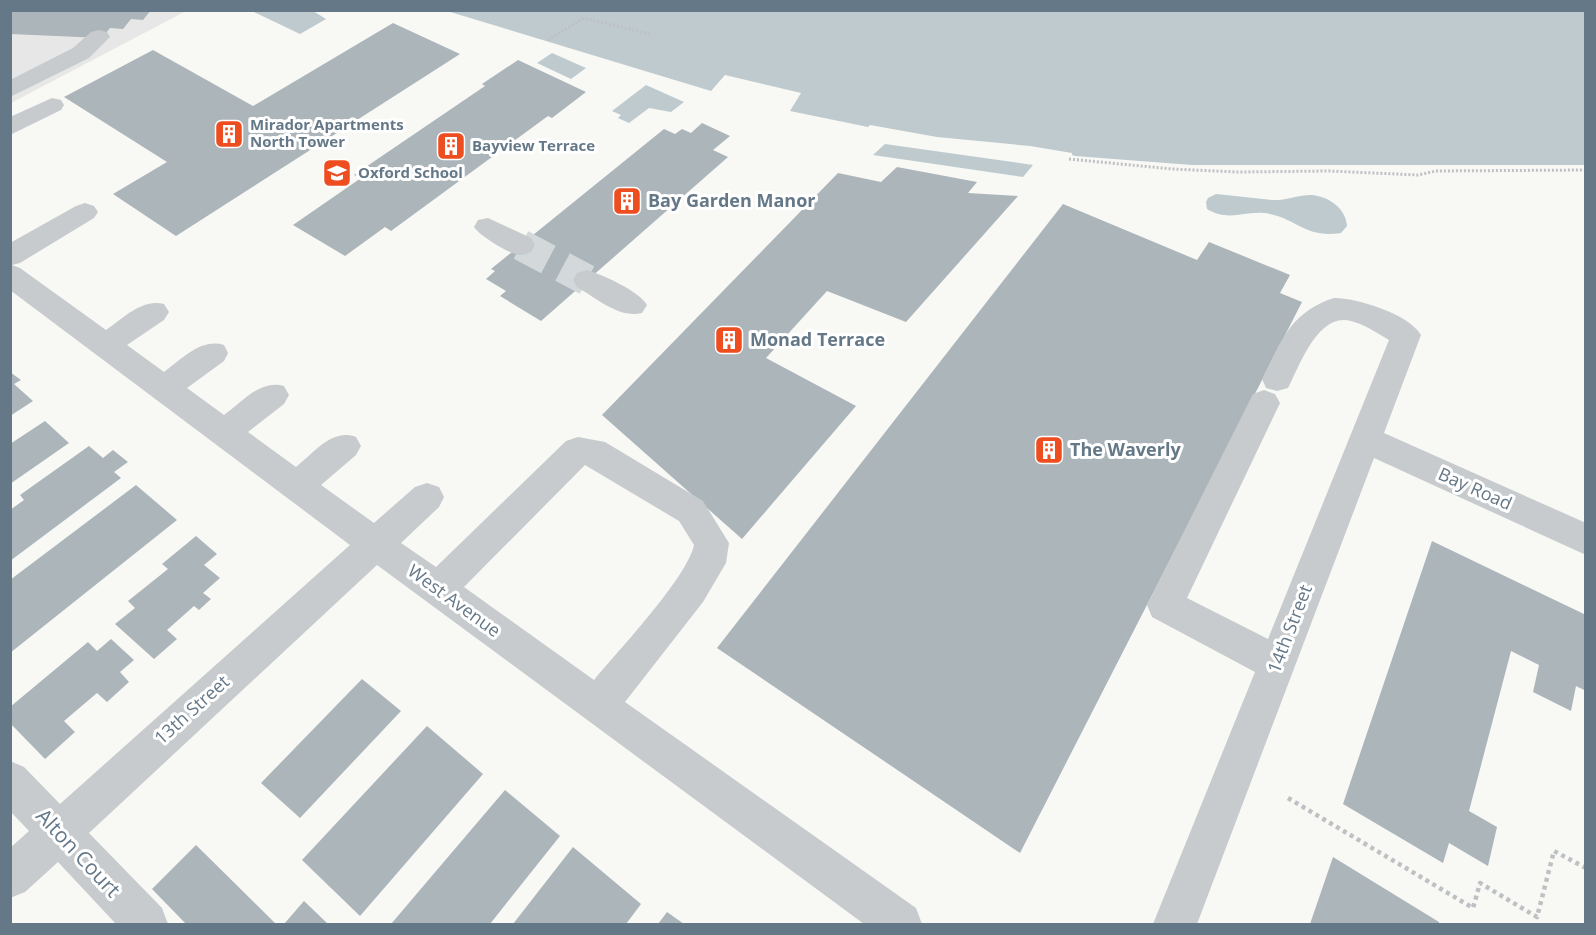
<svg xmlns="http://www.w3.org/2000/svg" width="1596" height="935" viewBox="0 0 1596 935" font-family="'Open Sans',sans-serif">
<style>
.built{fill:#e6e7e6}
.water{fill:#becace}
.building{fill:#acb5ba}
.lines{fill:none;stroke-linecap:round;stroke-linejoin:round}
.minor-tunnel{stroke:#d3d8da;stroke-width:31;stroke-dasharray:31 16;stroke-linecap:butt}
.path-far1{stroke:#bec1c3;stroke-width:3;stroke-dasharray:2 2;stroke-linecap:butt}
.path{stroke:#bec1c3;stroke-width:4.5;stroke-dasharray:4 4;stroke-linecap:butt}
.minor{fill:#c7cbce;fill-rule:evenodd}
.labels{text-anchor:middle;stroke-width:6;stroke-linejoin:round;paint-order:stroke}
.far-poi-label{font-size:15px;font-weight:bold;fill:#657888;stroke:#fff;text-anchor:start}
.poi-label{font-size:18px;font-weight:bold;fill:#657888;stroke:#fff;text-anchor:start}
.street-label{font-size:18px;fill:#657888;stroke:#fff}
.near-street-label{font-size:21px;fill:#657888;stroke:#fff}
</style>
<rect width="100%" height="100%" fill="#f8f8f5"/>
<path class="built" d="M11,11H186L11,103Z"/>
<path class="water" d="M252,11H313L326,19L300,34Z
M447,11H1585V165H1192L1075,156L1072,155V153L1030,146L937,137L870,125L868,127L790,111L801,93L725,75L711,91Z
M552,53L586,68L571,79L537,63Z
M646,85L684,102L671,112L649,108L629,123L618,118L621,115L612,111Z
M885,144L1033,165L1023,177L873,155Z
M1216,194C1236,196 1254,198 1273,200C1285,201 1298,195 1311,195C1328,196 1346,208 1347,226L1341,233C1306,238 1300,221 1270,214C1246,209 1230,223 1207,209L1206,202L1208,198Z"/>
<path class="building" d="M10,10H151L143,20L131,19L123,29L110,28L102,38L10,34Z
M393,23L460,54L176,236L113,194L167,162L64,97L153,50L253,106Z
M518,60L586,92L552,118L548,116L391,231L385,227L345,256L293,225L361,178L354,175L485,86L482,84Z
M702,123L730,136L713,150L728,157L541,321L500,296L506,291L486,279L495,271L491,269L664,129L675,134L682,129L691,133Z
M897,167L977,182L968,193L1018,196L906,322L827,291L766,358L856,406L742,539L602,415L838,173L881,182Z
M1063,204L1197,260L1209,242L1290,275L1280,293L1302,302L1020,853L717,648Z
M10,372L21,380L14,384L33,401L10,416Z
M45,421L69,443L10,484V444Z
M89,446L103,458L113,450L128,462L114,472L121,478L10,561V510L24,500L20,495Z
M136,485L177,520L10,653V580Z
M196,536L217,554L204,565L220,578L203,593L211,599L199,610L194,606L167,630L177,639L154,659L115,624L135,608L128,601L168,569L162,564Z
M1432,541L1586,615V691L1576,686L1571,711L1533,692L1539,665L1511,651L1469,811L1497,827L1488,866L1449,843L1443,863L1343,804Z
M111,639L134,660L120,672L129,682L107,702L97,693L64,721L75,732L45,759L10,723V707L88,642L97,651Z
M362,679L401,711L300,818L261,783Z
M427,726L483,774L360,916L302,860Z
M505,790L560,836L490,924H391Z
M196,845L276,924H186L152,889Z
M573,847L641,904L626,924H513Z
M1333,857L1439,922V924H1310Z
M304,901L328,924H284Z
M667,912L684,924H658Z"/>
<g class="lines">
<path class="minor-tunnel" d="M521,245L587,280"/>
<path class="path-far1" d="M548,40L584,18L650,34
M1069,159L1172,169L1237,172L1329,171L1418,175L1436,171L1586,170"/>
<path class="path" d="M1288,798L1473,908L1480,883L1537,917L1554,851L1586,868"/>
<path class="minor" d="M99,30L107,32L110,37L89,58L10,97V80L73,48L91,32Z
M52,98L61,100L64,105L61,110L10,135V117Z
M85,203L94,206L98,212L94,218L20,263L12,265L20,268L106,330C123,318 143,298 164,304L169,312L164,320L127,345L164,372C182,359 201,338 224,345L228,353L224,361L187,388L224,415C242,402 261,379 284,386L289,395L284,404L248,432L296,467C314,453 332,428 356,437L361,446L356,455L321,485L374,523L415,487L427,483L439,487L444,497L439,507L401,543L436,567L566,441L578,437L605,442L703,501L729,543L726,563L703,602L625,702L916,908L922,924H864L377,565L89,833L162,908L168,924H116L58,862L25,892L10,898V848L29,831L10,811V761L24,767L60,804L350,545L10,290V243L76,206ZM585,465L679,521L694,545C687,578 618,651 594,680L464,587Z
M488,218L531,238L535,245L531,252C528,253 524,255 521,255C510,255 480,236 474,227L478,220Z
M587,270C603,275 639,291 647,305L642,313C620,319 596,298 577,287L573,280L577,273Z
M1334,298C1357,298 1409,314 1421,335L1384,433L1586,523V555L1374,458L1197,924H1153L1255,672L1152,617L1147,605L1253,394L1264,390L1275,394L1280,403L1187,598L1268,639L1389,340C1377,333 1364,324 1351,321C1318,312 1300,365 1288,388L1277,391L1266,388L1262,379C1281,342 1290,312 1334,298Z"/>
</g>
<defs>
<g id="building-square" transform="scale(1.5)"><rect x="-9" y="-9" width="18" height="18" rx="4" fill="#ed4d1f" stroke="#fff"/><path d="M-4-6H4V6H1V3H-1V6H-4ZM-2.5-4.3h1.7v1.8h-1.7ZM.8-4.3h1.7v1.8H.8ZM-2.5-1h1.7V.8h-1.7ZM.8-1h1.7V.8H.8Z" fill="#fff"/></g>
<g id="school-square" transform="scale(1.5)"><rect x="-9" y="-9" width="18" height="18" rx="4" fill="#ed4d1f" stroke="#fff"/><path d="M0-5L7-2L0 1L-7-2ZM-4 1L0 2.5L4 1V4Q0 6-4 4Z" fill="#fff"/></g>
</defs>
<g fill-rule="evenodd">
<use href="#building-square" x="229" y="134"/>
<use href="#building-square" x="451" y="146"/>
<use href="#school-square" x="337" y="173"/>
<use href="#building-square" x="627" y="201"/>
<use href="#building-square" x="729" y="340"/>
<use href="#building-square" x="1049" y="450"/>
</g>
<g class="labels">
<g class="far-poi-label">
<text x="250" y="130">Mirador Apartments<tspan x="250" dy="17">North Tower</tspan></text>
<text x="472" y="151">Bayview Terrace</text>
<text x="358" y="178">Oxford School</text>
</g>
<g class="poi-label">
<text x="648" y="207">Bay Garden Manor</text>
<text x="750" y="346">Monad Terrace</text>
<text x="1070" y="456">The Waverly</text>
</g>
<g class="street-label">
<text transform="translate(1475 489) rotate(24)" y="6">Bay Road</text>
<text transform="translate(454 601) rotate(36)" y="6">West Avenue</text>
<text transform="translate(1290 629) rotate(-69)" y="6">14th Street</text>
<text transform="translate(192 710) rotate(-42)" y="6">13th Street</text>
</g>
<g class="near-street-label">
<text transform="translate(78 853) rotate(47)" y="7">Alton Court</text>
</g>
</g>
<rect width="1596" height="935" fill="none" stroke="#657888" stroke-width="24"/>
</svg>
